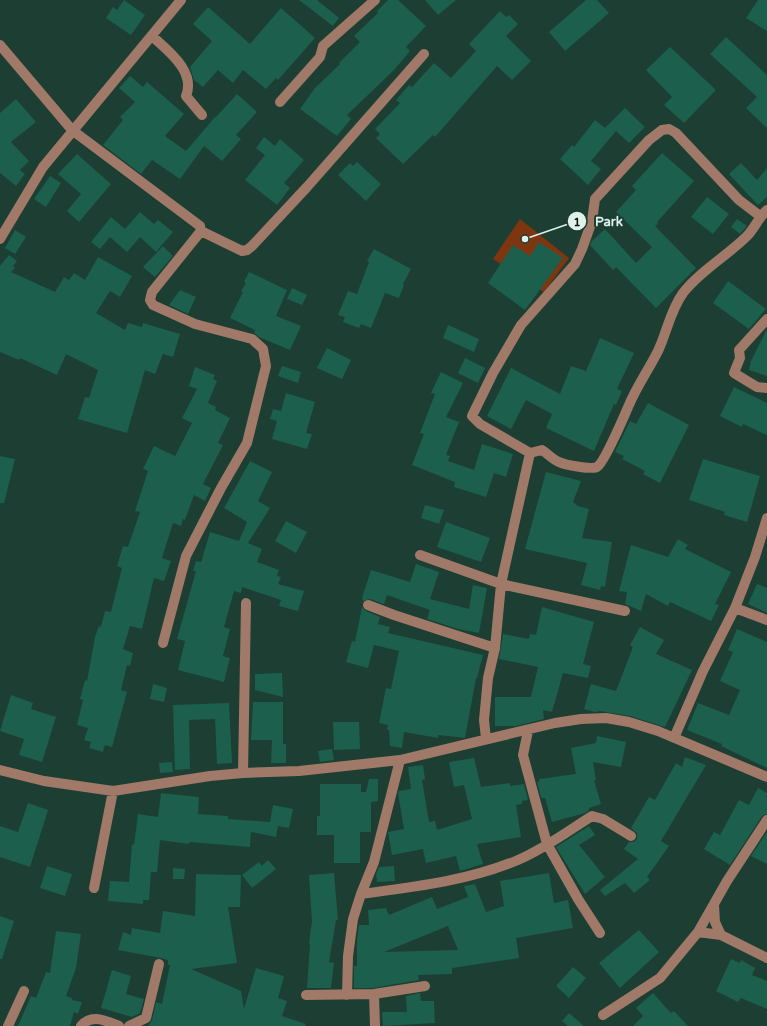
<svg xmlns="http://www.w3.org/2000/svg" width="767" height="1026" viewBox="0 0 767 1026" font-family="'Varela Round',sans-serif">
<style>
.green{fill:#7e3610}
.building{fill:#1c5f4c;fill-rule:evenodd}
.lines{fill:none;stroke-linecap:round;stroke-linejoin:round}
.minor{stroke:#a07968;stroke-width:10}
.leader{fill:none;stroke:#dff2ea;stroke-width:1.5}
.callout-dot{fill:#dff2ea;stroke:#1d3e33;stroke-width:1.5}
.mark-label{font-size:12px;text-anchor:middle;font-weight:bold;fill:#111}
.callout-label{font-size:13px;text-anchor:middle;font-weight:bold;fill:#dff2ea;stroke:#1d3e33;stroke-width:4;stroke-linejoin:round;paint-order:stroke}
</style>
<rect width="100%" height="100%" fill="#1d3e33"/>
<path class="green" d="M520,219L569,258L544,292L493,259Z"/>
<path class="building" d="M124,0L145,15L131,35L106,18L113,7L117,10Z
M299,0H317L339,18L333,26Z
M388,0H398L426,26L406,47L410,51L394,70L347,115L351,119L337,136L300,109L315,88L340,64L339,63L360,42L354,36L378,13L377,11Z
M425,0H456L438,15Z
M586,0H597L609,13L565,51L549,32Z
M758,0H767V31L746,18Z
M208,7L250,44L281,8L315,38L278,80L276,78L266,89L243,70L233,83L218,70L203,87L194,80L190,67L212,41L193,24Z
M500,11L506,17L509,15L518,24L506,36L531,61L512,80L497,66L435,137L433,135L403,164L376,138L380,134L375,129L400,103L396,100L409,85L412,87L434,63L451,78L476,51L469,44Z
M726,37L767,75V128L746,108L757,97L710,54Z
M670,47L716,90L684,123L664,105L672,97L646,70Z
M130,76L143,87L147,82L184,114L165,136L186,151L215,117H216L237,94L257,112L236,135L241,139L222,161L204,146L180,179L152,160L141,174L103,145L123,120L120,117L135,102L119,88Z
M16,99L36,122L11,142L29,161L20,170L25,174L16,186L0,173V113Z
M625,108L645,127L629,143L616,131L591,161L601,169L588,185L560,159L572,145L574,147L595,120L605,128Z
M264,137L275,146L280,139L304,160L284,183L290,188L277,205L245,180L265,155L256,148Z
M662,153L694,181L657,222L658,224L655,226L696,268L656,308L616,267L613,270L590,245L592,241L605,229L636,263L652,247L616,212L636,190L632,186Z
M77,154L111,184L79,222L67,211L81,194L58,174Z
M357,162L381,184L366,201L338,175L350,163L353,166Z
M741,163L757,180L767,168V197L758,205L729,174Z
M50,176L61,183L46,207L34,199Z
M707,197L729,214L713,234L691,217Z
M140,212L154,224L158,220L173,232L156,252L140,237L127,252L110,237L100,249L91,242L111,217L125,229Z
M737,219L747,226L740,234L731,227Z
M15,230L26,237L15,254L5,248Z
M539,242L563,258L525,310L488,283L513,245L530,256Z
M163,246L173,256L155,277L143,267Z
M374,249L411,269L403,284L404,285L399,298L385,293L371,328L361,324L359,328L343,322L345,317L338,315L348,291L357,294L369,262L367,261Z
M9,255L17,261L13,266L15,268L11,272L55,292L64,277L69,280L74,273L85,280L98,257L132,276L120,297L110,291L96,313L125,330L128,323L142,327L143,323L180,334L173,357L163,354L155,374L145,370L127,433L78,419L85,397L89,398L98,370L66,354L57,375L20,358L19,360L0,352V266Z
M249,272L287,290L276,316L301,326L290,350L259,337L254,333L255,330L230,318L243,292L241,291L246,283L244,282Z
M728,281L766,309L749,329L713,303Z
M292,288L307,295L302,305L287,299Z
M180,290L196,297L188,314L169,305Z
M448,325L479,339L474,352L443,338Z
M767,329V376L749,370L751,361Z
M600,338L634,353L617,389L622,391L616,405L614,404L594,451L546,428L552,414L526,400L511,429L487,416L511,368L560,394L571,366L586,371Z
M327,348L351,360L342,379L317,368Z
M465,358L485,368L478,383L458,373Z
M282,366L301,372L298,383L278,376Z
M195,367L215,375L213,379L217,381L208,403L216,407L215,410L230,418L218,443L223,445L203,484L211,488L205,501L194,495L185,520L183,519L181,526L173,523L162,558L171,561L164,581L154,578L142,629L130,626L123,649L133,653L130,666L127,665L121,690L127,692L112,747L105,745L103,752L89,748L91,742L84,740L88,728L77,725L83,700L80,699L85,680L87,681L95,637L99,626L101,627L105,611L111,612L122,568L117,566L123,546L128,547L140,512L135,511L148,471L143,469L154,446L175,456L192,423L182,418L197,389L189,386Z
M441,372L463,383L446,417L459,422L446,455L450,456L448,461L474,470L482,444L513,454L506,477L494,473L486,497L454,487L455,482L412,465L424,434L420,433L435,394L431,393Z
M734,387L767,403V435L743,424L742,427L720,416Z
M286,393L315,402L306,433L312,434L307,449L272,439L277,421L270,419L273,409L281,411Z
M648,403L689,425L660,483L643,474L645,471L622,459L624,456L615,452L630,421L636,424Z
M0,456L15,459L4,503H0Z
M703,459L760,476L747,522L724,515L725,512L689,500Z
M250,461L272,472L258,501L270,508L248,543L262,549L257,562L279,570L277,576L281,577L278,584L304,591L298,611L279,606L281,600L242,587L241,593L234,591L224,627L230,629L223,656L230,658L224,682L178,670L185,641L177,639L196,571H193L196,561L201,562L210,532L239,541L247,522L224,508Z
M546,472L581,481L573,502L578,506L589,509L582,538L612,542L605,587L601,586L600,590L581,585L587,563L525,549Z
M425,505L444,510L439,524L421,518Z
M286,521L307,532L296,553L275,541Z
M446,522L490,538L481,562L437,547Z
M678,539L688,545L685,549L731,572L715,604L719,605L711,621L670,602L668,606L646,594L641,611L625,604L627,592L619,591L631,545L668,557Z
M416,564L439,572L430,599L469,609L473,585L487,588L479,633L458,629L427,619L430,610L387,595L384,604L370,599L363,601L362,598L371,570L410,582Z
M757,584L767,588V613L748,604Z
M362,607L366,611L380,617L378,624L390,627L388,633L483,655L477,678H476L465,738L438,735V738L404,732L402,748L390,746L389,730H387L388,725L379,723L386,688L391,689L399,651L374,645L368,668L346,662L352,641L355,642Z
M542,607L594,622L583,664L591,666L588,678L563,673L552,712L543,710L544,719L516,726H495V697H531L538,667L499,659L503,634L529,639L530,634L536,635Z
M640,627L664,640L656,654L692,670L665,727L630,716L600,711L595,712L584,709L591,684L616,691L633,647L630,645Z
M737,629L767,642V768L721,746L722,744L687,730L698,703L729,715L740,690L720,681L733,652L728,650Z
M282,673L283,697L255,690V674Z
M153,684L167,688L164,702L150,699Z
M11,695L33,703L31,709L56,717L42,762L19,755L24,739L0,731Z
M253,702H283V744H286V763H271L272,740H251Z
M229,703L232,763L217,764L215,719L189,720L190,769L175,770L173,705Z
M333,722H359L360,749L334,750Z
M597,736L626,742L621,767L593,762L596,780H594L601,804L589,808V810L585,813L552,822L545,798H541L537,782H539V779L576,774L571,748L596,743Z
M332,749L334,760L320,762L318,751Z
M685,757L706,765L661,841L669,846L647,877L650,880L634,893L625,883L605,896L600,890L638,859L624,849L629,842H634L637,839V833L631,828L649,797L655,800L676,763L682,767Z
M474,758L481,787L510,783V786L524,784L528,800L522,801V804L516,805L521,837L477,844L483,864L460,871L456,856L426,863L423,849L392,855L388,832L404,829L398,793L399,791L411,789L408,767L423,765L425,779L422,780L429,822L435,821L437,830L472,819L464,785L454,787L449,762Z
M172,762L173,772L160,773L159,763Z
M369,779H378V801L371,802V832H360V863H334V835H317V816H320V784H361V792H366Z
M758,788L767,793V814L762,816L730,865L704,849L714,832L720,835L739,800L749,805Z
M161,793L199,797L198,814L228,816V819L270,822L273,805L293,809L289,828L278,826L276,837L251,832L250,847L189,842V844L160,840L157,872H151L149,900H143V904L108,901L110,881L129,882L132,844L134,845L138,814L158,817Z
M28,803L48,810L30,867L0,857V826L18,832Z
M589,826L595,835L579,845L605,877L585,894L556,847Z
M767,832V864L751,856Z
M268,860L276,869L252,888L242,875L259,862L262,866Z
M47,866L72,874L65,896L40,888Z
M394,866L395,881L377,882L376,874L379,867Z
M173,868L185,869L184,879H173Z
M334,873L338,920H336L329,962L334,963L331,988H307L310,944L309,943L312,921L309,875Z
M549,873L554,903L568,900L573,928L516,938L519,958L452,968V974L418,975L419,980L373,988H354V966H357V941L359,925H369L368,910L386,908L389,915L432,897L437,909L468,897L464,886L475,884L486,912L504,906L500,881ZM448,926L458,950L384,952Z
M196,874L241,875L240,907H228L237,963L191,969L241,991L244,1009L256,968L284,976L278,998L287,1001L282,1016L306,1024L305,1026H148L152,1020L156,1002L162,1004L170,965H168V960L161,958L118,950L123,932L131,935L132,928L160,933L163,911L195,916Z
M0,916L14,921L2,959H0Z
M639,930L659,952L620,988L599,963Z
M56,931L81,934L76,968L66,996L72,998V1000L82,1002L78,1014L74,1012L70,1026H18L31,996L36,998L46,972L50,973Z
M731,959L740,963L741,960L755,968L752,975L767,981V1009L741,998L738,1002L716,991Z
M573,967L586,978L569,998L556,986Z
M112,970L131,976L126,994L144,999L140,1013L132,1017L101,1008Z
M420,993L421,1001H434L435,1023L383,1026L382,1012H407L406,996Z
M653,993L671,1013L674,1011L688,1026H633L643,1016L636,1008Z
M569,1013L584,1026H568L562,1021Z"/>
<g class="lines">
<path class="minor" d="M152,36C168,51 196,71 186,96L202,115
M0,45L72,130L200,226L201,231L152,292L150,300L153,305L195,324L252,339L263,349L266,366L247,443L221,488L186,556L163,643
M280,102L320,57L323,46L375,0
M760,216L739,200L676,133L669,129L662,130L649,140L595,199L592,221L582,249L575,264L521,325L493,373L472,416L480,424L530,453L542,450C547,453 553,460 559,462C565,465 593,470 597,467C605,462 624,416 629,405C637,386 649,369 658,351C667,332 670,311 683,293C700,271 727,256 747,236C755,228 758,218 767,210
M201,231L242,251L247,250L252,246L307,187L424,54
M0,239L43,167L181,0
M767,319L739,350L740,358L734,373L757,387L767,388
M420,555L501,584L625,611
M368,605L394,615L495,648
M735,608L767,620
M528,731L523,755L547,844L578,899L600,933
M674,738L703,671L735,608L755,557L767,518
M486,739L484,720L488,678L495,648L501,584L530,453
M0,770L44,781L113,791L210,776L243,773L299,771L400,760L555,723L581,719L606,718L629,722L658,731L767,777
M243,773L246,603
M94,888L113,791
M361,894C414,887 468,881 518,860C544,849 568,831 592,816L603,819L631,836
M714,905L715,922L721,935
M698,932L721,935L767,958
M374,994L375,1026
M306,995L374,994L425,986
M347,995L348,956L353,919L361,894L374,862L400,760
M603,1015L660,978L698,932L727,881L767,820
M8,1026L24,991
M81,1026C92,1013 106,1021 119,1026
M129,1026L146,1018L159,964"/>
</g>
<path class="leader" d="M525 239L577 221"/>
<g class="callout-dot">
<circle cx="525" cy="239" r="4"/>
<circle cx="577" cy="221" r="10"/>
</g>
<g class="mark-label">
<text x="577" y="226">1</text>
</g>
<g class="callout-label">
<text x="609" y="226">Park</text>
</g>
</svg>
